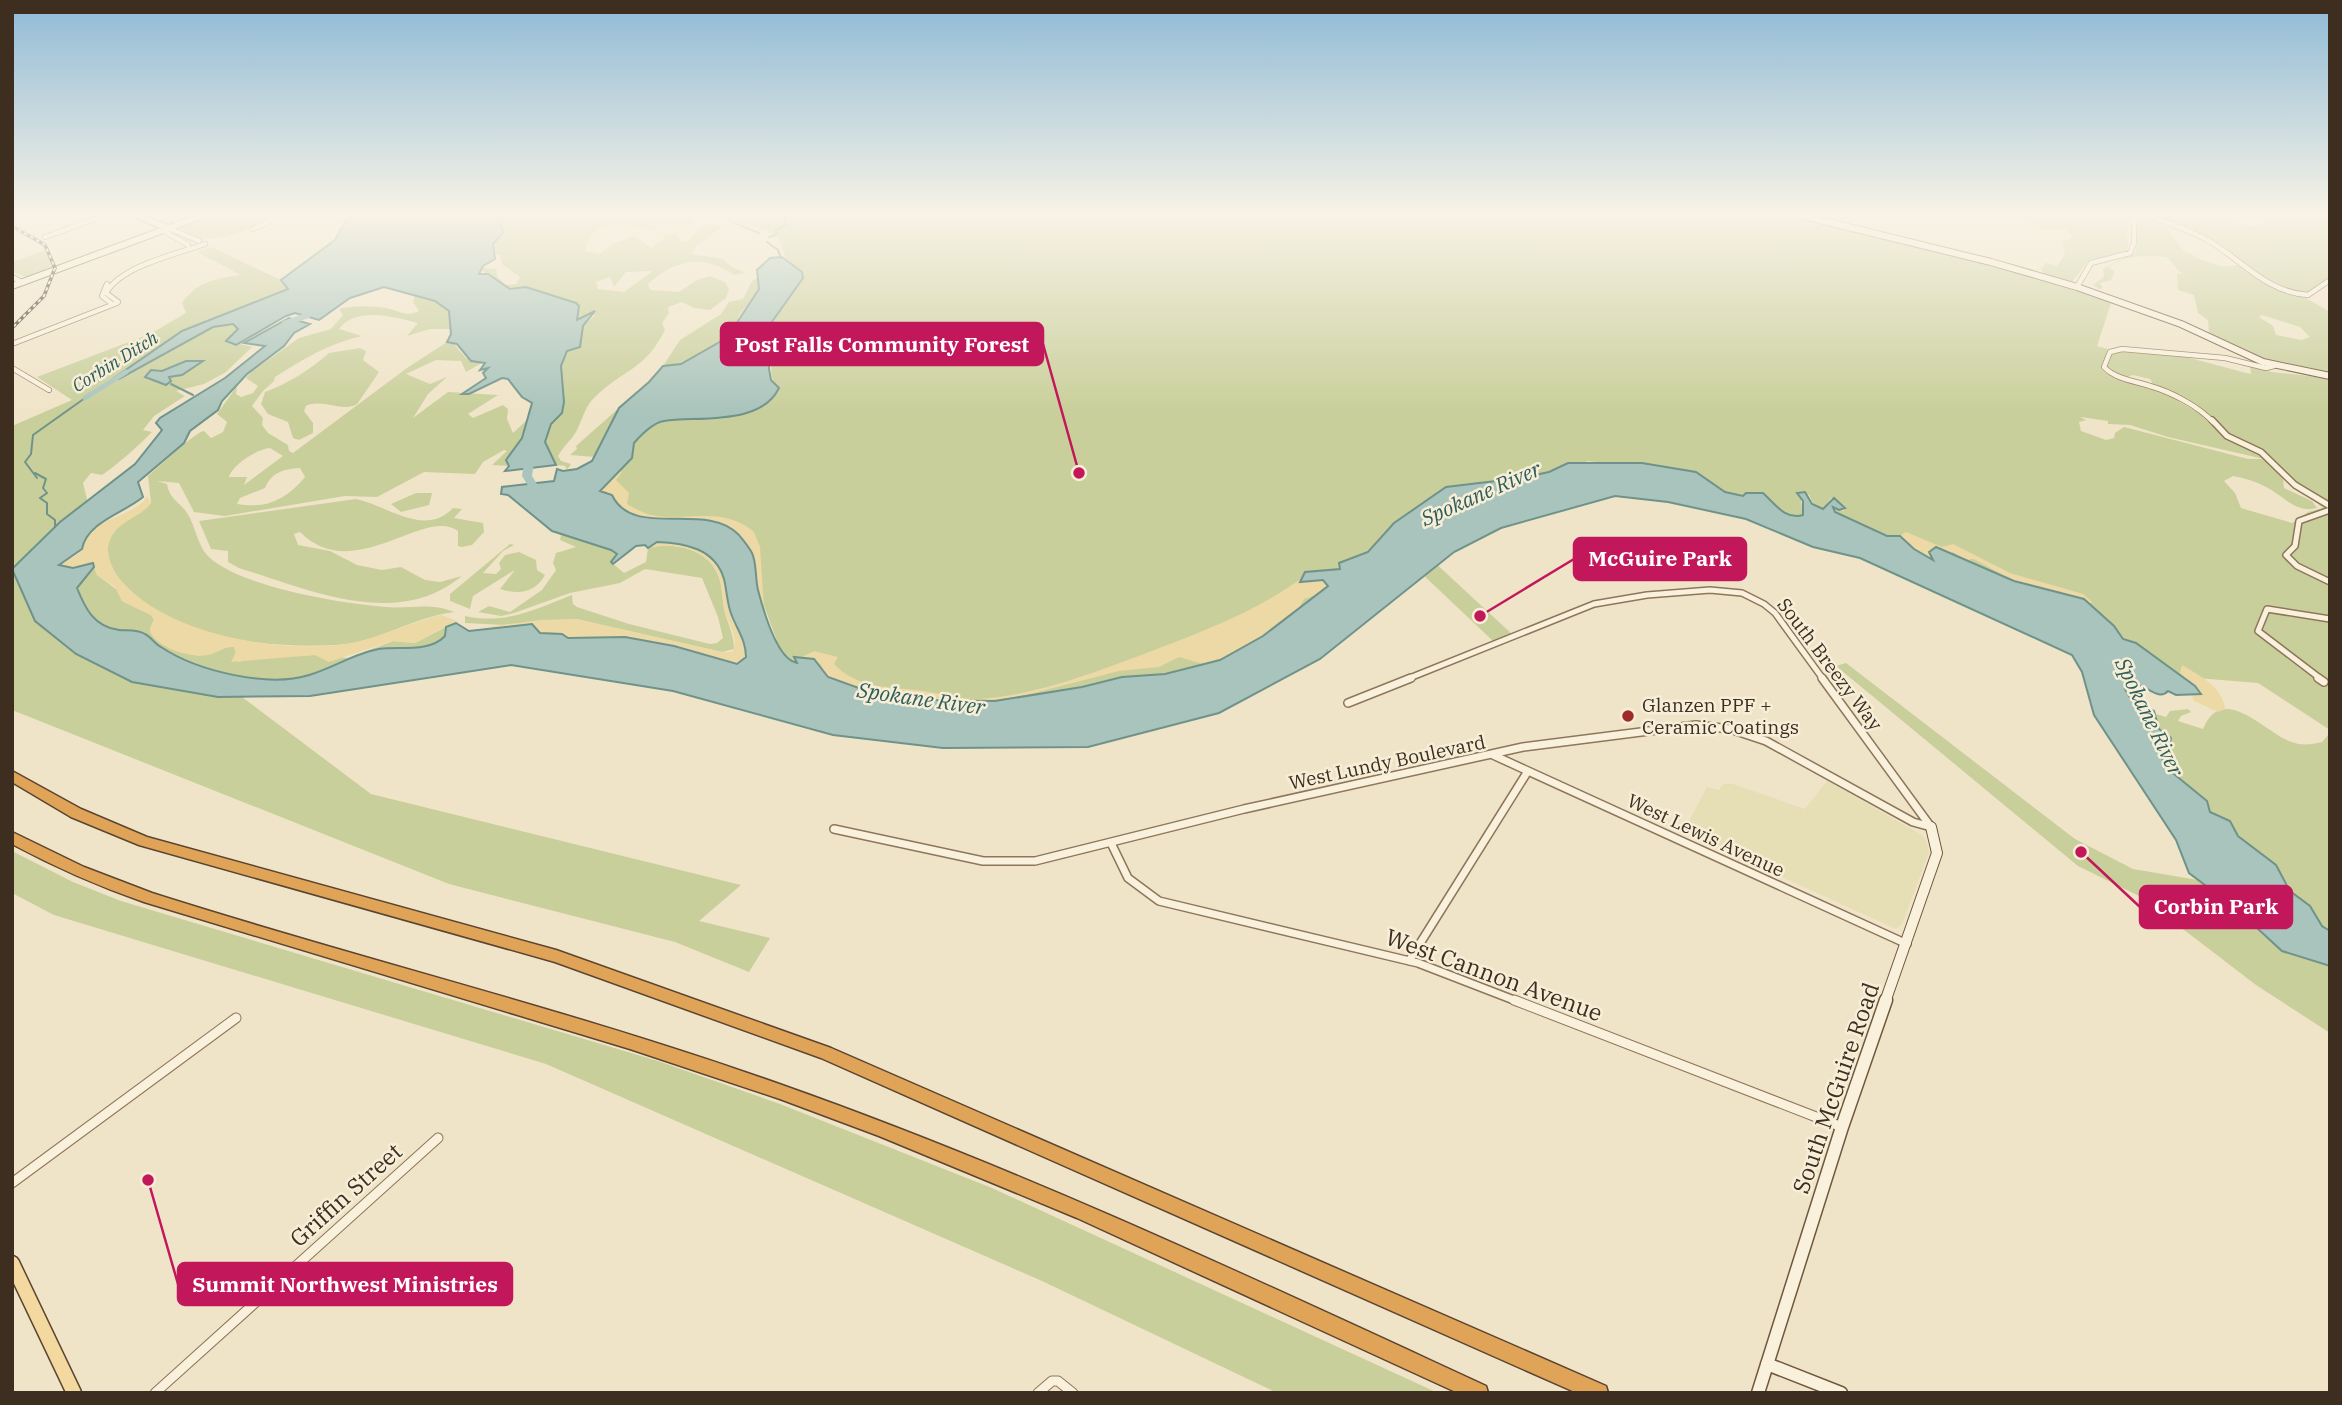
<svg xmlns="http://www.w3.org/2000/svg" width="2342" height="1405" viewBox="0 0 2342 1405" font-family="'IBM Plex Serif',serif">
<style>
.farmland{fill:#e6deb5}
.green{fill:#c9cf9b;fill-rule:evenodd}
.sand{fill:#ecd9a5}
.water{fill:#a9c4bc;stroke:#6f938a;stroke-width:2}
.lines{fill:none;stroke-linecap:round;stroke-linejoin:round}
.stream{stroke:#6f938a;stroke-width:2}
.canal{stroke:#a9c4bc;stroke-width:5}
.river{fill:#a9c4bc;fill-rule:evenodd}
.street-far3-casing{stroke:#8d765c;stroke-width:6}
.street-far2-casing{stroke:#8d765c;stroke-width:8}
.street-far1-casing{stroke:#8d765c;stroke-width:10}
.street-casing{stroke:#8d765c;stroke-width:11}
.secondary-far2-casing{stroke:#6f573f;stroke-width:8}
.secondary-far1-casing{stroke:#6f573f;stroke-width:12}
.secondary-casing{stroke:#6f573f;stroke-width:15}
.primary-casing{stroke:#5b4430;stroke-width:17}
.highway-casing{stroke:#5b4430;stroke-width:3}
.street-far3{stroke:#faf1dc;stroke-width:4.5}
.street-far2{stroke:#faf1dc;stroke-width:5}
.street-far1{stroke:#faf1dc;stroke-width:7}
.street{stroke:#faf1dc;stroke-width:9}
.secondary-far2{stroke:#faf1dc;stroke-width:6}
.secondary-far1{stroke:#faf1dc;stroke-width:10}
.secondary{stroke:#faf1dc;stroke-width:12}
.primary{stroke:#f3d9a0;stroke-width:14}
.highway{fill:#e0a458;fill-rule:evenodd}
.rail-casing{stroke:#3d2e20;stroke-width:3.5}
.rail{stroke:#f7eed8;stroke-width:2;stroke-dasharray:3.5;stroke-linecap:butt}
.poi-dot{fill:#9e2a2b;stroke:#f7eed8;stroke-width:2.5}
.labels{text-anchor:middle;stroke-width:5;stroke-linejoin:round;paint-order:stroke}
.far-water-label{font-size:18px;font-style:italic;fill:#2f5d5a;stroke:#f7eed8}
.street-label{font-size:19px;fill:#3d2e20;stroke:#f7eed8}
.poi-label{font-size:19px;fill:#3d2e20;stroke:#f7eed8;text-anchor:start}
.water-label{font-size:21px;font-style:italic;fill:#2f5d5a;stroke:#f7eed8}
.near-street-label{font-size:23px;fill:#3d2e20;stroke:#f7eed8}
.leader{fill:none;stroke:#c2185b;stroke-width:2.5}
.callout-dot{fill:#c2185b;stroke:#f7eed8;stroke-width:2.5}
.callout{fill:#c2185b;stroke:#c2185b;stroke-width:2.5}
.callout-label{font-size:21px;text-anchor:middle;font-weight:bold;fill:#fff}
</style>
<rect width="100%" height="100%" fill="#f0e4c8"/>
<path class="farmland" d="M1827,781L1922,835L1927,843L1929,853L1902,924L1896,929L1683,832L1707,787L1719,790L1723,784H1733L1805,809Z"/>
<path class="green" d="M208,215H271C263,228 218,240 202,239C195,238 182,230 178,226Z
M504,215H690L694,221L689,225L650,224L659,228L657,230C630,225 592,213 585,251L599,254L615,243L635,236L651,248L665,238L664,235L676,233L681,241L687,242L705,223L724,226L696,246L692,254L723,259L732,267L746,273L734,275C703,254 676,259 648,284L650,290L679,292L697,280L710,276L725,282L729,289L726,298L710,310L694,308L682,302L668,307L669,313L662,323L665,330C645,370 624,369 595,397C585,406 583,418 577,430C572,440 563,446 558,456L561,461L571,464L567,470L565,466L556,465L545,442L551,424L562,413L564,402L561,366L567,351L577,348L582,340L583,326L594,316V311L577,320L576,303L521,287L511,289L502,286L482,270V268L496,269L497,276L505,285L516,284L520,277L503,265L500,255H496L493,244L503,230L500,224ZM653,271L624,292L598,289L596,282L610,277L614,287L626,272Z
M720,215H1793L2020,272L2112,300L2097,346L2108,349L2101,369C2114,382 2137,382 2153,388C2172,394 2188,410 2208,416L2154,386L2150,379L2133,375L2124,378L2106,368C2107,363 2108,357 2112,353C2131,337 2226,369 2251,374L2250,366L2272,372L2330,378V730L2258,683L2184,677L2123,639L2114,626L2084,599L2014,581L1969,563L1929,559L1900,536H1886L1835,512L1832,507L1844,511L1843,505L1831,498L1823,509L1815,507L1809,495L1800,492L1803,515C1780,520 1767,495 1746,493L1742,496L1725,492L1698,475L1588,461L1394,523L1368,552L1341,564L1340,569L1303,575L1300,582L1324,590L1263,636L1220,660L1165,674L995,701L970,703L867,691L802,657H794L796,664L781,652L758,589L600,488L632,457L633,443L644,431L664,421H674L777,394L779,389C769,377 772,373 771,359C771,351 767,342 768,333C770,309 798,295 802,272L786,258L779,239L767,231ZM2080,417L2108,421V424L2130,425L2168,437L2264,459H2248L2124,427L2115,433L2114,438L2106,440L2081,431L2079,422L2086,420ZM2233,476C2244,478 2255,481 2266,487C2283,495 2295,514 2317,508L2312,501L2284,488L2283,477L2323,508L2308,512L2292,523L2241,508L2235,493L2224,481Z
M1962,215H2131C2119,252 2147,254 2090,259L2072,282L2043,273L2041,268L2046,263L2057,266L2065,254L2062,242L2073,237L2065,229L2042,230L2035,223L2027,221Z
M2138,215H2147L2163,223L2183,250L2202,260L2224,267L2239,265L2272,287L2306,298L2330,312V373L2266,361L2209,333L2208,320L2198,313L2194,295L2178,290L2177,274H2182L2167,257C2148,255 2126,255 2109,267L2115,272L2111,280L2100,283L2103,288L2099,289L2093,285L2104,277L2103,269L2136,252ZM2262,315L2300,327L2310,337L2302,340L2276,335L2273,326L2259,317Z
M2152,215H2216L2252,227L2264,223L2270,215H2330L2329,278L2306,294L2276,287L2217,244Z
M211,247L281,280L288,289L182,331L115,377L119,378L213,327L232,324L238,329L227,341L252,347L226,372L204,384L176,391L185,396L154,416L143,430L152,432C136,448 118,464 102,475L91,473L83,483L88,503L60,523L12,569V426L72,400L37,377L150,334L186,313L182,303C196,282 217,278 241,275L197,252Z
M46,250L53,268L26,277L12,272V262Z
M757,278L759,289L738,317L740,328L737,332L681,364L663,366L680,340L721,314L729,302L743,299L752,281Z
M415,295L436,301L450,312L451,329H430L407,336L418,323C394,317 356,306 339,329L362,336C328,344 303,359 275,377L274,381L263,391L252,406L263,418L262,425L268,433L288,445L289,451L293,453L407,368L447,342L453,343L466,358L482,363L466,372L461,361L436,360L406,374L430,384L447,377L428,394L413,418L448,392L498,395L468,414L473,418L503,405L508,409L507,419L513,433L528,419L522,438L506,460L509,466L492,465L507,451L504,450L483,462L475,474L424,472L377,497L345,496L225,516L194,512L179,483L157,481L167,484C170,500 180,502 187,513C196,526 197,545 208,556C239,587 343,604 386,607C410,609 430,602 454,612C413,617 377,643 336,645C266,649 175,638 125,585C116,576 107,562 108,548C110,524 138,517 151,503L148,476C159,467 195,432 204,431L211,438L223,432L227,422L217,414L237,386L236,394L241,397L253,393L258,386L246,378L251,372L299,338L331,329L343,315L339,309C353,305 372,306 386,308C399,310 405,318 419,311L413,302ZM270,448L283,456L244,485L247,477H229C232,465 257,449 270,448ZM300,468L305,477C286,500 266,509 237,504L240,498L265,488C271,473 283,469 300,468Z
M360,348L366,351L363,360L379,372C375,378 359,402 357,404C343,413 322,398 306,406L304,411L313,423V433L299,440L293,438L288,422L268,414L261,404L265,392C291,382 308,371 329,353Z
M619,408L595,457L570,455L577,449L576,446Z
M416,493H432L429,505L401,512L391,504Z
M356,499C387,505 424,538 453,508L462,509L454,518L483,523L484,532L472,545L462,547L458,546V531C424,506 354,586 300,532L294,534L298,545L330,551L357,565L382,570L401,567L425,580L440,582L462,576C397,630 310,590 239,568L228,562V551L211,549L199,521Z
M561,535L611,550L617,554L611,562L624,573L646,562L648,548C673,542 707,548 718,575C723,587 722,601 725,613C729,627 734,635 734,649L722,652L576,619L505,625L465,623V616C505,625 536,609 572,595L573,604L577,607L629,624L710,644L717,643L723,638L718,617L702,578L645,569L620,583L570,593L514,613L501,616L478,612L489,606L510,612L542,590L556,570L553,563L556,553L576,547L560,540Z
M510,544L514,545L503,551L483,573L496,574L501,569L499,563L505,555L519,552L536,560L537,570L545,575C535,593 519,595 500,589L515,570L473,596L470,609L450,601V594Z
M1432,560L1513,635L1494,642L1419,571Z
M94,567L97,575L120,592L122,601L151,615L154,619L150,630C168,644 188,662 212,653C221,651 225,646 234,647L239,662L251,658L315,655L348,658L393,641L415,643L446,627L445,636C429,653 399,646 379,649C355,653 333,668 309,675C268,688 197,671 161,647C155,644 151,637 145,634C136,629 128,631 119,630C94,627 85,608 77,588Z
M12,570L35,621L76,654L132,682L218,697H242L371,794L741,885L699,921L770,938L749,972L675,942L449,884L12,710Z
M1846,663L2075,839L2133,869L2198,880L2282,951L2329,965L2330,1033L2256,985L2141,897L2078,866L1836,666Z
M2188,709L2191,712L2181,716L2178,721L2203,729C2222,682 2264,731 2289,741C2301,746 2310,745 2322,742L2330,733V931L2322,926L2310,906L2295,896L2276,865L2210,812L2207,801L2163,765L2161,745L2171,738L2159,729L2156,714L2166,717L2170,711Z
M12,851L73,882L121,901L658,1061L780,1104L992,1188L1438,1393H1277L1042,1281L546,1064L54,915L12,893Z"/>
<path class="sand" d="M619,469L622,472L616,480L629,493L627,504C636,509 646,515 657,516C691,520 725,507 754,532L760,547L764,607L758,589L752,553L683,518L645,519L617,505L608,493L600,491Z
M147,496L151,503C140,519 111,522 108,547C107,561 116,576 125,585C171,634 274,652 339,645C374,641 407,623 441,615L458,621L415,643L392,641L329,662L315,655L231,662L236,652L234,647C223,646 218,653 208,655C192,658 161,649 152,635C148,630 152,624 154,619L151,615L122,601L115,587L97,575L93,563L73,568L59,565C64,559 72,559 78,554C84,547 84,537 92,530C108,517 139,512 147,496Z
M1906,532L1942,547L1953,544L2010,573L2083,594L2092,602L2089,605L2080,598L2014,581L1974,559H1970L1969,563L1953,552L1934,560L1914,549L1900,536Z
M657,542L693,547L714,559L723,576L731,614L746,645L744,660C730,667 694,651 678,646C632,635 584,642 539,633L532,624L478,628L540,620L576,619L722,652H732C740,638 728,625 725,611C722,599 723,585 718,574C706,548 673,542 648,548Z
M1302,578L1301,583L1322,580L1328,586L1319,594L1304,599L1297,612L1235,654L1203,664L1179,657L1159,667L1119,671L1022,696L970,703L867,691L828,677L820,664L802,657L814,651L838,657L834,664C857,688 886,687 917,690C940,693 956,700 980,699C1037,695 1096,672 1149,652C1202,632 1255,612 1302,578Z
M2182,665C2200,676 2222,686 2225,709L2218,712L2194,701L2192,695L2200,694V691L2180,673Z"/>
<path class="water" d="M349,215H504L501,224L503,233L493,244L495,259L483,266L479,274H488L510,289L526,287L576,303L579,306L577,320L595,311L583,326L580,347L567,351L561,366L564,402L562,413L551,424L545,442L556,465L505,471L509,466L506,460L522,438L532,403L522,397L508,379L502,378L469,394H462L486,378L483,373L488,368L480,370L485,363L471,361L457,344L447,342L451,334L449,311L435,301L384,287L350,298L319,320L295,313L286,316L236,345L226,341L238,329L233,324L213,327L119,379L114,378L182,331L288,289L281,280L335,240Z
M782,257L802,272L803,278L769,326V369L771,380L779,388C761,426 698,416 664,421C652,423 641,435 634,443L632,458L600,491L612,495C633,540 706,500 739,535C743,540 749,547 752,553C757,564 755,578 758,590C763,609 777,660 797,663L794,657L814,659L828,677L867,691L934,700L995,701L1082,687L1122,677L1165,674L1220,660L1263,636L1328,586L1323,580L1300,582L1305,572L1340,569L1339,563L1368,552L1394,523L1446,487L1521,478L1549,472L1568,463H1642L1696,472L1725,492L1743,496L1746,493H1763C1775,504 1785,520 1803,515V501L1797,493L1805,492L1812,504L1823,509L1834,498L1845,508L1839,510L1833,507L1835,512L1887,536H1900L1914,549L1933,560L1929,552L1936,547L2014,581L2084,599L2114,626L2123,639L2136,643L2195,686L2201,694L2176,695L2168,691C2160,700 2150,689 2141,686L2125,689L2132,701L2154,711L2159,729L2171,738L2170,743L2162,745L2163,765L2207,801L2210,812L2230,821L2238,836L2276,865L2290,891L2310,906L2322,926L2330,931V966L2282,951L2233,906L2189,873L2176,840L2094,715L2082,672L2072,655L1860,558L1813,547L1746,519L1668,502L1615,496L1501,528L1454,552L1320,659L1219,713L1088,747L943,748L833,735L673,691L511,665L310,696L218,697L132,682L76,654L35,621L12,569L60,522L135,464L162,430L156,423L160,418L225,378L265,346L244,343L289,318L310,324L294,333L284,346L247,374L222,401L218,410L190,431L184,443L138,482L143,497C124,513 87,522 82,549L59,565L73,568L93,563L94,567L77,588C85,608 94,627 119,630C128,631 136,629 145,634C151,637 155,644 161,647C197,671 268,688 309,675C333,668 355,653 379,649C399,646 429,653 445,636L446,627L456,623L469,631L532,624L540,633L562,634L568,638L625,637L674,646L737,664L746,657C746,641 738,631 732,616C727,605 727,591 724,579C715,548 684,543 657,542L648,548L645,545L636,546L613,564L611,562L617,554L611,550L552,531L508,495L501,494L502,487L554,481L557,469L563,471L577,469L592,461L619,408L649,382L663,366L681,364L737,332L740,328L736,324L759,289L757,270L770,258Z
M186,361H203L182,375L169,377L171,381L166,385L145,377L151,370L162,371Z"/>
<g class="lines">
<path class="stream" d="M730,221L759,233
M769,237L776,235V230L785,225V215
M767,242L778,250L781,258
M171,384L193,395
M35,473L46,479L43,488L47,493L40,498L47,503V514L55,520V527
M37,478L25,462L31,454L33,435L85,398"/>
<path class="canal" d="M85,398L126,372"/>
<path class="river" d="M318,302L322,305L309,318L289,325L285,330L278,328L283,321L303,314Z
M530,452L535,455L532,476L544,495L539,498L535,497L522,476L525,455Z"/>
<g class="street-far3-casing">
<path id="street-far3" d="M2149,215C2169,224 2190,230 2209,241C2243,261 2266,292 2308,295L2330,280
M168,228L199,241
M253,229L267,223L273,215
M162,230L188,245
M45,237L106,215
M12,277L23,283
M107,284L102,296L112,304
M2077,287L2091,263L2130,253L2134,243V215
M118,302L106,293C121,266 177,254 205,244
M12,344L117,303
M12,368L49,390
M2213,422C2198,406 2171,392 2150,386C2135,381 2115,379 2104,367L2110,352L2122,349L2225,358L2266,368L2274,366"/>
</g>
<g class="street-far2-casing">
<path id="street-far2" d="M2212,420L2227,436L2261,452L2295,485L2330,506
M2330,510L2299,521L2295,546L2286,555L2297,566L2330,582
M1407,679L1594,604L1647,595L1710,590L1742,593L1764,604L1775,613L1823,679
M2321,679L2258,631L2267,609L2330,619"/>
</g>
<g class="street-far1-casing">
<path id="street-far1" d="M1822,678L1931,827
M2318,678L2324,682
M1348,703L1411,678
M1493,755L1907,944
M834,829L983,861H1035L1244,809L1523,747L1696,725L1730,729L1766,741L1913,822L1931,827
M1111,843L1128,878L1159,901L1418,963L1519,1002
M1409,961L1528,771"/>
</g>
<g class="street-casing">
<path id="street" d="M1514,1000L1842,1127
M12,1183L236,1018
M155,1393L438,1138
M1038,1393L1052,1381H1058L1073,1393"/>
</g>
<g class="secondary-far2-casing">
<path id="secondary-far2" d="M136,215L167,228
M1799,215L1991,262L2077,287L2181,324L2263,362L2330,376
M12,286L204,215"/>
</g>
<g class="secondary-far1-casing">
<path id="secondary-far1" d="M1885,1002L1937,853L1931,827"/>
</g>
<g class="secondary-casing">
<path id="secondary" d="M1767,1364L1841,1393
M1758,1393L1842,1127L1886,1000"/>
</g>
<g class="primary-casing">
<path id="primary" d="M12,1263L74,1393"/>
</g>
<g class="highway-casing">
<path id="highway" d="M12,771L81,809L147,837L556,950L831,1048L1606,1386L1608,1393H1577L821,1058L555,962L139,845L71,817L12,782Z
M12,832L84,867L152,893C361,960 575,1011 782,1085C1023,1170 1254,1279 1486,1386L1488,1393H1458L1077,1218L879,1136L780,1099L630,1049L144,902C98,886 55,867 12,844Z"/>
</g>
<use href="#street-far3" class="street-far3"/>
<use href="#street-far2" class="street-far2"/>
<use href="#street-far1" class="street-far1"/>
<use href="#street" class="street"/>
<use href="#secondary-far2" class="secondary-far2"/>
<use href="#secondary-far1" class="secondary-far1"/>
<use href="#secondary" class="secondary"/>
<use href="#primary" class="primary"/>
<use href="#highway" class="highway"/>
<g class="rail-casing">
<path id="rail" d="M12,226L45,245L55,268L44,296L12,328"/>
</g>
<use href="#rail" class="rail"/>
</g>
<linearGradient id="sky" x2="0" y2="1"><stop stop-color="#8fbad6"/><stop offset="0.52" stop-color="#f8f3e6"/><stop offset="1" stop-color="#f8f3e6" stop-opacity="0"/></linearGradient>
<rect width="2342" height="412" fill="url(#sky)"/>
<circle class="poi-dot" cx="1628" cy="716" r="7"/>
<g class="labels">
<g class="far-water-label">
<text transform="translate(115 362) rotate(-32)" y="6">Corbin Ditch</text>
</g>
<g class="street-label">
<text transform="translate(1830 664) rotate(53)" y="7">South Breezy Way</text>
<text transform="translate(1387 762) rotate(-12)" y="7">West Lundy Boulevard</text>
<text transform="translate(1706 835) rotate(25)" y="7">West Lewis Avenue</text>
</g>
<g class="poi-label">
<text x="1642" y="712">Glanzen PPF +<tspan x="1642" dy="22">Ceramic Coatings</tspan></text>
</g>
<g class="water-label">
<text transform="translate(1481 494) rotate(-24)" y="7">Spokane River</text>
<text transform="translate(921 699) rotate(8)" y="7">Spokane River</text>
<text transform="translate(2149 717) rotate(64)" y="7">Spokane River</text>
</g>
<g class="near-street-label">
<text transform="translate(1494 975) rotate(20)" y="8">West Cannon Avenue</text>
<text transform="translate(1836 1088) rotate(-71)" y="8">South McGuire Road</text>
<text transform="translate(346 1195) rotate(-42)" y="8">Griffin Street</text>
</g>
</g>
<path class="leader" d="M1079 473L1043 344M1480 616L1574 559M2081 852L2140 907M148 1180L178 1284"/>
<g class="callout-dot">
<circle cx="1079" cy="473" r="7"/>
<circle cx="1480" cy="616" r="7"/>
<circle cx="2081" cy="852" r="7"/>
<circle cx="148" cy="1180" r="7"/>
</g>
<g class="callout">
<rect x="721" y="323" width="322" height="42" rx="7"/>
<rect x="1574" y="538" width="172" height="42" rx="7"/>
<rect x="2140" y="886" width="152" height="42" rx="7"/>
<rect x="178" y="1263" width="334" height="42" rx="7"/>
</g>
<g class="callout-label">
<text x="882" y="352">Post Falls Community Forest</text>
<text x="1660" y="566">McGuire Park</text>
<text x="2216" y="914">Corbin Park</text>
<text x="345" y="1292">Summit Northwest Ministries</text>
</g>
<rect width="2342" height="1405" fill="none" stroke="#3d2e20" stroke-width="28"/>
</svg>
